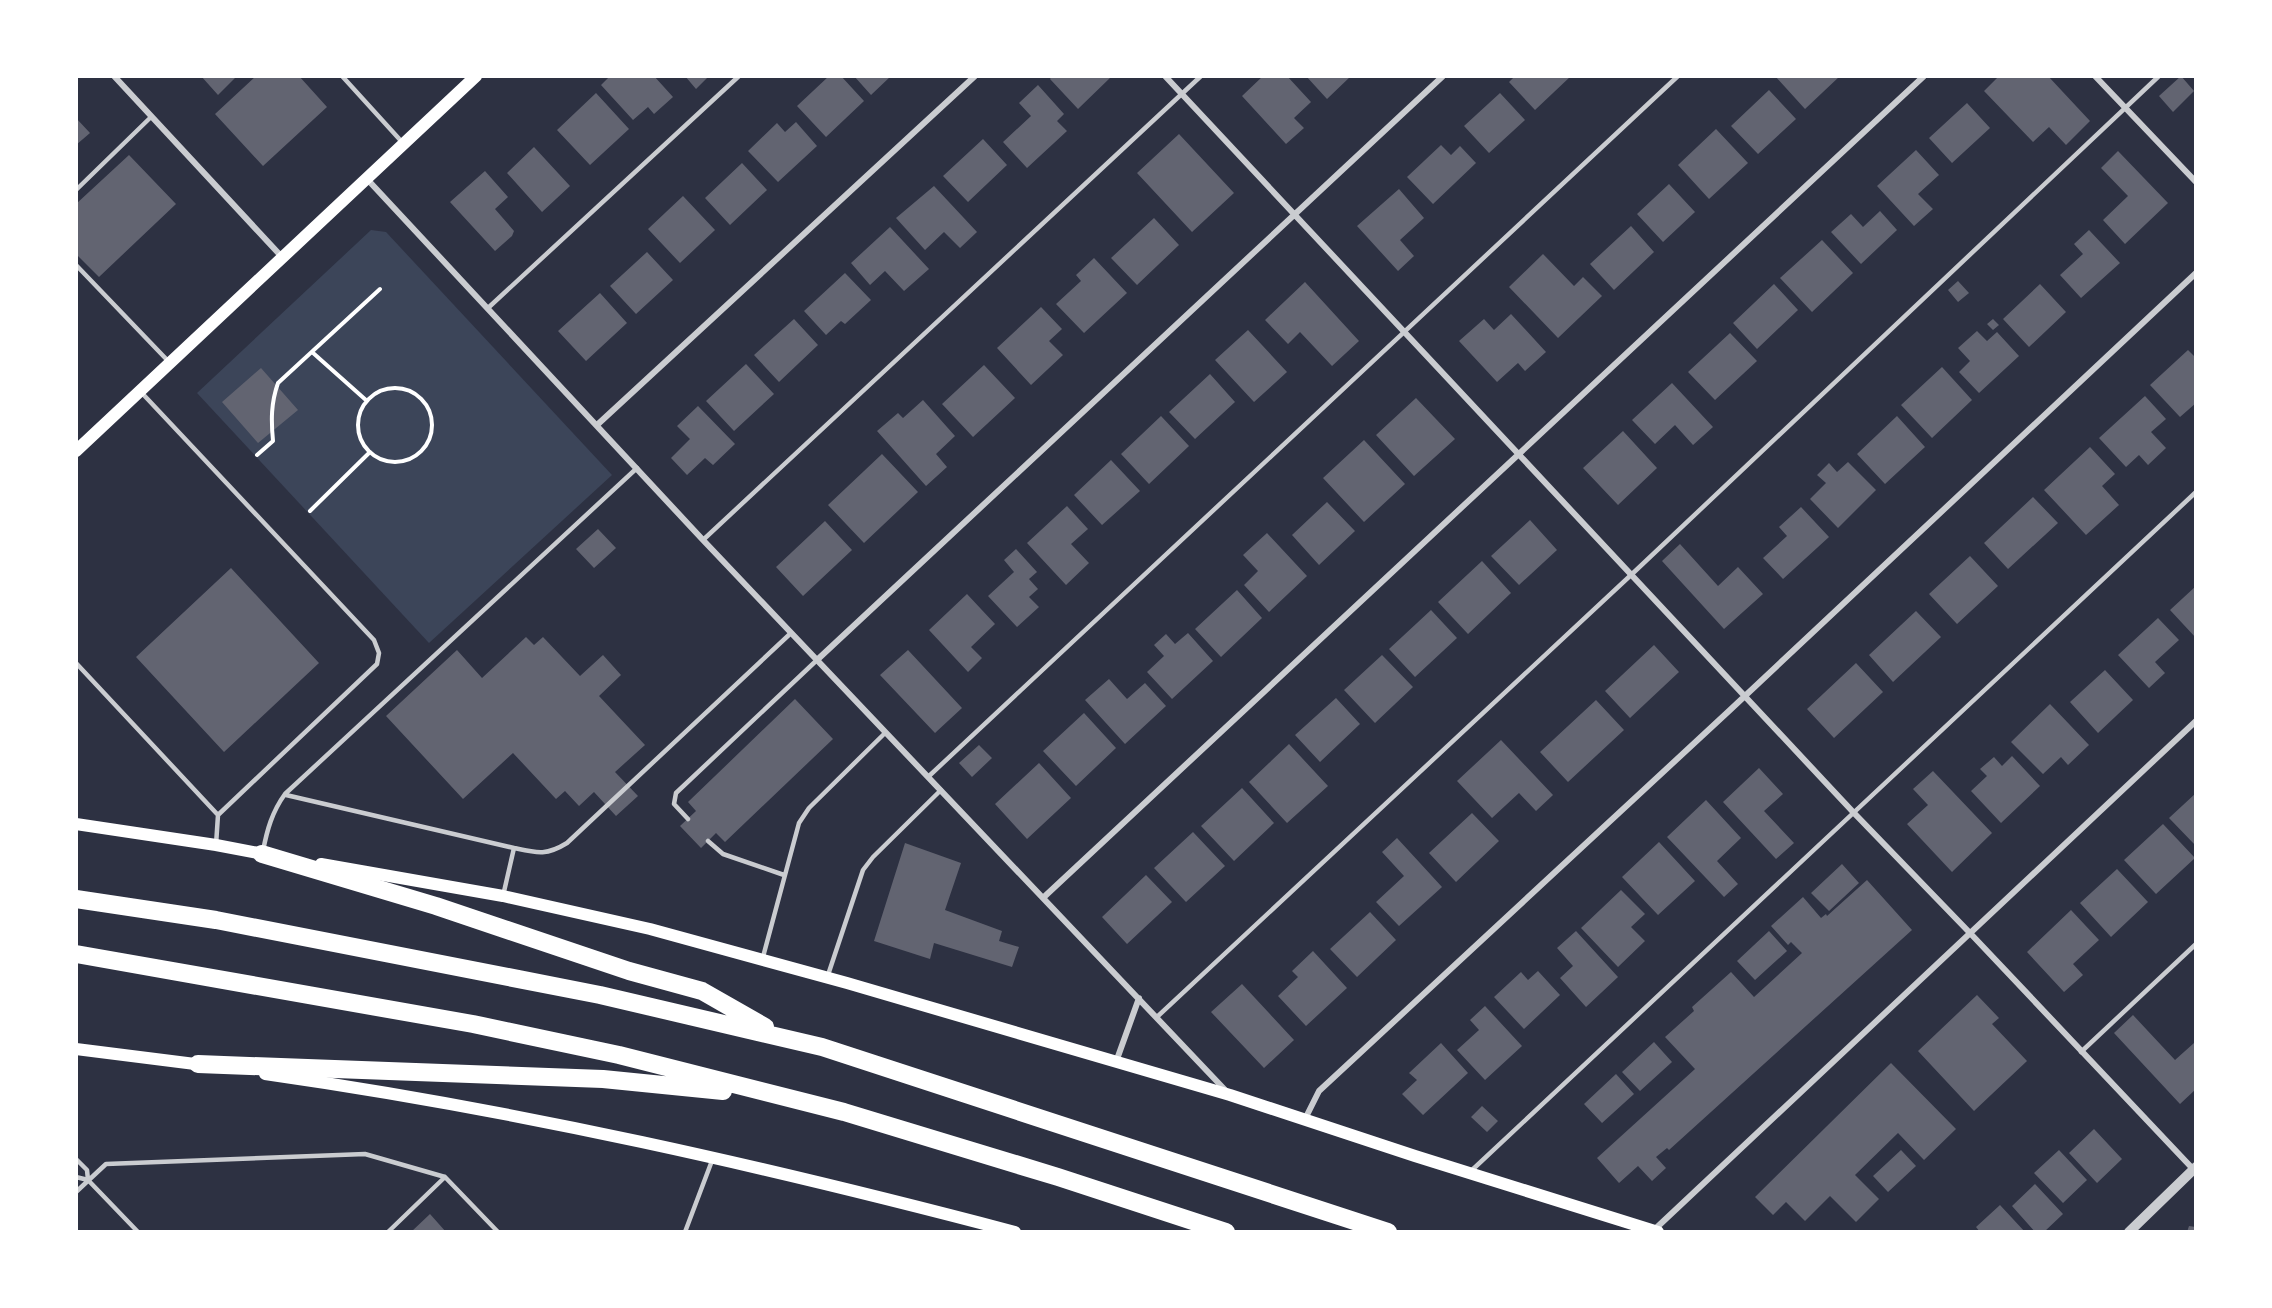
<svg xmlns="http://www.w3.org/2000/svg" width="2272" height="1308" viewBox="0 0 2272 1308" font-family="Signika,sans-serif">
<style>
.green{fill:#3c4559}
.building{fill:#626471}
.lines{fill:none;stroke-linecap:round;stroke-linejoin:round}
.path{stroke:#fff;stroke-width:4}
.service{stroke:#caccd0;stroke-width:4.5}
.minor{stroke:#caccd0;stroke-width:6}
.tertiary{stroke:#caccd0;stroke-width:10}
.secondary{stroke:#fff;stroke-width:12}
.motorway{stroke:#fff;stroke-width:18}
</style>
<rect width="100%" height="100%" fill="#2d3142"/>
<path class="green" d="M371,230L386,232L612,475L429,643L197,393Z"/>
<path class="building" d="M201,76H237L218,95Z
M256,76H299L327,107L263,166L215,114Z
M610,76H654L673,97L654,114L648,107L633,120L601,85Z
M685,76H709L696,89Z
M829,76H841L864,101L826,137L797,106Z
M854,76H891L871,95Z
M1052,76H1112L1078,109L1050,79Z
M1263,76H1287L1311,102L1294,118L1304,128L1286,144L1242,96Z
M1306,76H1351L1327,99Z
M1515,76H1571L1535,110L1509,82Z
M1775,76H1840L1805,109Z
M1999,76H2048L2090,121L2066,145L2049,127L2033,142L1984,91Z
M2181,76L2194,91L2173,112L2159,96Z
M1038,85L1064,114L1057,121L1067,131L1027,168L1003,142L1031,116L1019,103Z
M1769,90L1796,119L1758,154L1731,126Z
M596,93L629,129L590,165L557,130Z
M1500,93L1525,120L1489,153L1464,126Z
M1967,103L1990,128L1952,163L1929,138Z
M76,118L90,133L76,145Z
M796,122L817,146L778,182L748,151L777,123L785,132Z
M1716,129L1748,163L1709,199L1678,165Z
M1179,134L1234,193L1192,232L1137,173Z
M983,139L1007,165L968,202L943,176Z
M1441,145L1451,155L1460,146L1476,163L1433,204L1407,177Z
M534,147L570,186L542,212L507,173Z
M1916,150L1939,175L1918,194L1933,209L1914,226L1877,186Z
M2118,151L2168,203L2125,244L2103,220L2128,196L2101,168Z
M129,155L176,204L99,277L76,254V204Z
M742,163L767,190L730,225L705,198Z
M485,171L508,197L495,209L514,231L512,236L495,251L450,202Z
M1669,184L1695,212L1663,242L1637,214Z
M934,186L977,232L960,248L944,232L925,250L896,218Z
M1399,189L1424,218L1400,240L1414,256L1398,271L1357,226Z
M683,196L715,230L680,263L648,229Z
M1880,211L1897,230L1861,264L1831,232L1851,214L1863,227Z
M1154,218L1179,245L1137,285L1111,258Z
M1631,226L1654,252L1614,290L1590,264Z
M890,227L929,269L904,291L885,271L870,285L851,263Z
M2089,230L2120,263L2081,298L2060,275L2083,254L2074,244Z
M1822,240L1853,273L1812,312L1780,278Z
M647,252L673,280L636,314L610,286Z
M1543,254L1574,286L1583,277L1602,296L1558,338L1509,287Z
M1094,258L1127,293L1084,333L1056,304L1081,281L1076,275Z
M845,273L871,300L845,324L841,321L826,335L804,311Z
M1958,281L1969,293L1958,302L1948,290Z
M1305,282L1359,341L1332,366L1300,332L1288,344L1265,320Z
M1774,284L1798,310L1757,349L1733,323Z
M2040,284L2066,312L2029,347L2003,319Z
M600,293L627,323L586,361L558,331Z
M1041,307L1062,329L1049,341L1063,355L1031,385L997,348Z
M1511,314L1546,352L1525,371L1518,363L1497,382L1459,341L1484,319L1494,330Z
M794,319L818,345L779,382L754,355Z
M1993,319L1999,325L1993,330L1987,324Z
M1248,330L1287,372L1254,402L1215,360Z
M1977,331L1987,341L1997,332L2019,356L1979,393L1959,372L1970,361L1958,348Z
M1730,333L1757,361L1715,400L1688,372Z
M2188,350L2196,358V403L2180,417L2150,385Z
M746,364L774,394L734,431L706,401Z
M984,365L1015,398L973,437L942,404Z
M1942,367L1972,400L1932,438L1901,405Z
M261,368L298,410L258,443L222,402Z
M1210,374L1235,402L1195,439L1169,412Z
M1672,383L1713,427L1693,445L1675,425L1655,444L1632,420Z
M2145,396L2166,419L2151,432L2166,448L2148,465L2139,455L2126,467L2099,438Z
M1416,398L1455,439L1414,476L1376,435Z
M923,400L955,436L936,454L947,467L926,486L877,431L898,413L903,418Z
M698,406L735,444L713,465L705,458L687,475L671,458L690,439L677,426Z
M1161,416L1189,446L1149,484L1121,454Z
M1897,416L1925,447L1885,484L1857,454Z
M1623,431L1657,468L1618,505L1583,468Z
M1364,440L1405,484L1364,522L1323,478Z
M2090,447L2115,474L2102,486L2119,505L2086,535L2044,490Z
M882,454L918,492L864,543L828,505Z
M1111,460L1140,491L1102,525L1074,495Z
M1848,462L1876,490L1838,528L1810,499L1826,483L1817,475L1829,463L1837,472Z
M2033,497L2058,523L2008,569L1984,543Z
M1327,502L1355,531L1319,565L1292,535Z
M1067,506L1088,529L1071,544L1089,563L1066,585L1027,543Z
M1801,507L1829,537L1783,579L1763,558L1787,536L1779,527Z
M1530,520L1557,550L1519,585L1491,556Z
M825,521L852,550L803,596L776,567Z
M598,529L616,548L594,568L576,549Z
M1267,533L1307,576L1269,612L1244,585L1258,571L1243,555Z
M1680,544L1718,586L1738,567L1763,594L1724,629L1662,561Z
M1016,549L1037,572L1029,579L1038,589L1029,597L1039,607L1017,627L988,596L1014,572L1004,560Z
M1970,556L1998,586L1957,624L1929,594Z
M1482,561L1511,593L1468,634L1438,602Z
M231,568L319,663L224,752L136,657Z
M2196,586V638L2170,610Z
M1237,590L1262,618L1221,657L1195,629Z
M967,594L995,624L971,647L982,658L968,672L929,630Z
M1431,610L1457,638L1415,677L1389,649Z
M1916,611L1941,637L1893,682L1869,655Z
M2158,618L2179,640L2155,662L2165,673L2149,688L2118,655Z
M1188,633L1213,661L1172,699L1147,672L1164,656L1154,645L1166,634L1175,644Z
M526,637L534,645L543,637L580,676L603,655L621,675L599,696L645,745L615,772L638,796L616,816L594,792L579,806L565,791L556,799L513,753L463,799L386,716L457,650L482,678Z
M1654,645L1679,672L1630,718L1605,691Z
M908,650L962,708L935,733L880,675Z
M1382,655L1413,687L1375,723L1344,690Z
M1856,663L1883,692L1834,738L1807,709Z
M2105,670L2133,700L2098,733L2070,702Z
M1109,679L1127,699L1145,683L1166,706L1125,744L1085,700Z
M1336,698L1360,724L1320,762L1295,735Z
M795,699L833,739L725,842L716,833L701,848L680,826L696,811L688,802Z
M1596,700L1624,730L1568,782L1540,752Z
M2050,704L2089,745L2068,765L2061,757L2043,774L2011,742Z
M1084,713L1116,748L1076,786L1043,751Z
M1501,740L1553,795L1536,811L1519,793L1492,818L1457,781Z
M1289,744L1328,786L1287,823L1249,782Z
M979,745L992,758L972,777L959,763Z
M2012,756L2040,786L2001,823L1971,791L1987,776L1980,769L1994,757L2002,766Z
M1039,763L1071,798L1027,839L995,804Z
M1759,768L1783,794L1764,811L1794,843L1776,859L1723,802Z
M1933,771L1992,833L1952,872L1907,824L1928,805L1913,789Z
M1242,788L1274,823L1234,861L1201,826Z
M2196,793V846L2169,818Z
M1706,800L1741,838L1717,861L1738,884L1724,897L1667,837Z
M1472,813L1499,841L1456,882L1429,853Z
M2163,824L2195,858L2156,894L2124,860Z
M1193,832L1225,866L1186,902L1154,868Z
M1397,838L1442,887L1399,926L1376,902L1404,876L1382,852Z
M1659,842L1695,881L1658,915L1622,877Z
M905,843L961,863L945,910L1002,931L999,941L1019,947L1012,967L934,943L930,959L874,941Z
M1842,864L1859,883L1829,911L1811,893Z
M2117,869L2148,902L2111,937L2080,903Z
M1146,875L1172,902L1127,944L1102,917Z
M1867,880L1912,930L1669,1150L1667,1148L1656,1157L1666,1168L1652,1181L1638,1166L1619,1183L1597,1158L1695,1069L1665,1037L1694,1011L1692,1007L1731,972L1754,997L1802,953L1791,942L1788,945L1771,926L1803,897L1821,918L1826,914L1827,916Z
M1621,890L1645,914L1631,927L1645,941L1618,967L1581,928Z
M2071,910L2099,940L2073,964L2083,975L2064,992L2027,952Z
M1370,912L1396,940L1357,977L1330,949Z
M1576,931L1618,977L1586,1007L1560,978L1573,966L1557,948Z
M1769,931L1787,951L1755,980L1737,961Z
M1313,951L1347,988L1306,1026L1278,996L1298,977L1292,971Z
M1538,971L1560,995L1524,1029L1494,997L1521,972L1528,980Z
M1242,984L1294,1040L1264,1068L1211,1012Z
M1977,995L1999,1018L1992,1024L2027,1061L1974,1111L1918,1051Z
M1485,1006L1522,1046L1485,1080L1457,1050L1479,1030L1470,1020Z
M2133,1015L2175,1060L2194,1043L2196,1044V1089L2180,1104L2114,1033Z
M1654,1042L1672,1062L1640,1091L1622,1072Z
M1441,1043L1468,1073L1423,1115L1402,1094L1417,1080L1409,1073Z
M1891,1063L1956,1129L1924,1160L1898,1133L1855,1175L1879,1199L1856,1222L1830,1196L1805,1221L1786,1202L1773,1215L1755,1197Z
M1616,1074L1634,1094L1602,1123L1584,1104Z
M1482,1106L1498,1121L1487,1132L1471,1117Z
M2094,1129L2122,1159L2097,1183L2069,1153Z
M1901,1150L1916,1166L1888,1192L1873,1176Z
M2059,1150L2087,1180L2063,1203L2034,1173Z
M2035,1184L2063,1214L2044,1232H2035L2012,1206Z
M2000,1205L2025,1232H1980L1976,1227Z
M430,1214L446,1232H411Z
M2189,1226L2196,1227V1232H2187Z"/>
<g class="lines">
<path class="path" d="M312,352L367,401
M358 425a37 37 0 1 1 74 0a37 37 0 1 1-74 0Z
M257,455L273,441C271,420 271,403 278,383L380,289
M310,511L370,452"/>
<path class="service" d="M342,76L402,142
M76,190L151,117
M76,265L170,363
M488,308L739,76
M140,391L374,640L379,653L377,664L218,815L216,845
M703,540L1201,76
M76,663L218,815
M928,777L1678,76
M286,795L514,848
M688,819L674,804L676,793L817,660
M708,841L723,854L784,875
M263,851C267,830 272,812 285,794L637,468
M503,896L514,848C537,853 546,856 567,843L791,633
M763,957L799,823L809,808L885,733
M828,975L863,870L873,857L941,790
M1157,1017L1631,575L2159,76
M2081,1052L2196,944
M76,1159L87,1170L88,1180
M1471,1171L2196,492
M76,1177L88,1180L138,1232
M76,1192L106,1164L365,1154L445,1177L498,1232
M388,1232L445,1177
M685,1232L713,1158"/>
<path class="minor" d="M114,76L282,257
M1165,76L1854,813L1970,933L2193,1169
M2095,76L2196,182
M367,179L703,540L1227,1092
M597,425L975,76
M817,660L1443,76
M1044,897L1924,76
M1116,1062L1139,998
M1305,1119L1319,1091L1730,710L2196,273
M1654,1230L2196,721"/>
<path class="tertiary" d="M2129,1232L2196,1167"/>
<path class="secondary" d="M76,451L476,76
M76,824L216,845L269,855
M321,864L503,896L650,929L847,983L1230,1095L1415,1156L1658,1232
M76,1049L203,1065
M265,1074C518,1110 768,1167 1015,1232"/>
<path class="motorway" d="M262,854L436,906L629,971L702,991L765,1027
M76,899L216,920L600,995L822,1047L1388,1232
M76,954L473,1024L619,1055L844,1112L1058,1177L1226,1232
M198,1064L603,1079L723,1091"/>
</g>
<rect width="2272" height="1308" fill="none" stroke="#ffffff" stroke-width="156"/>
</svg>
